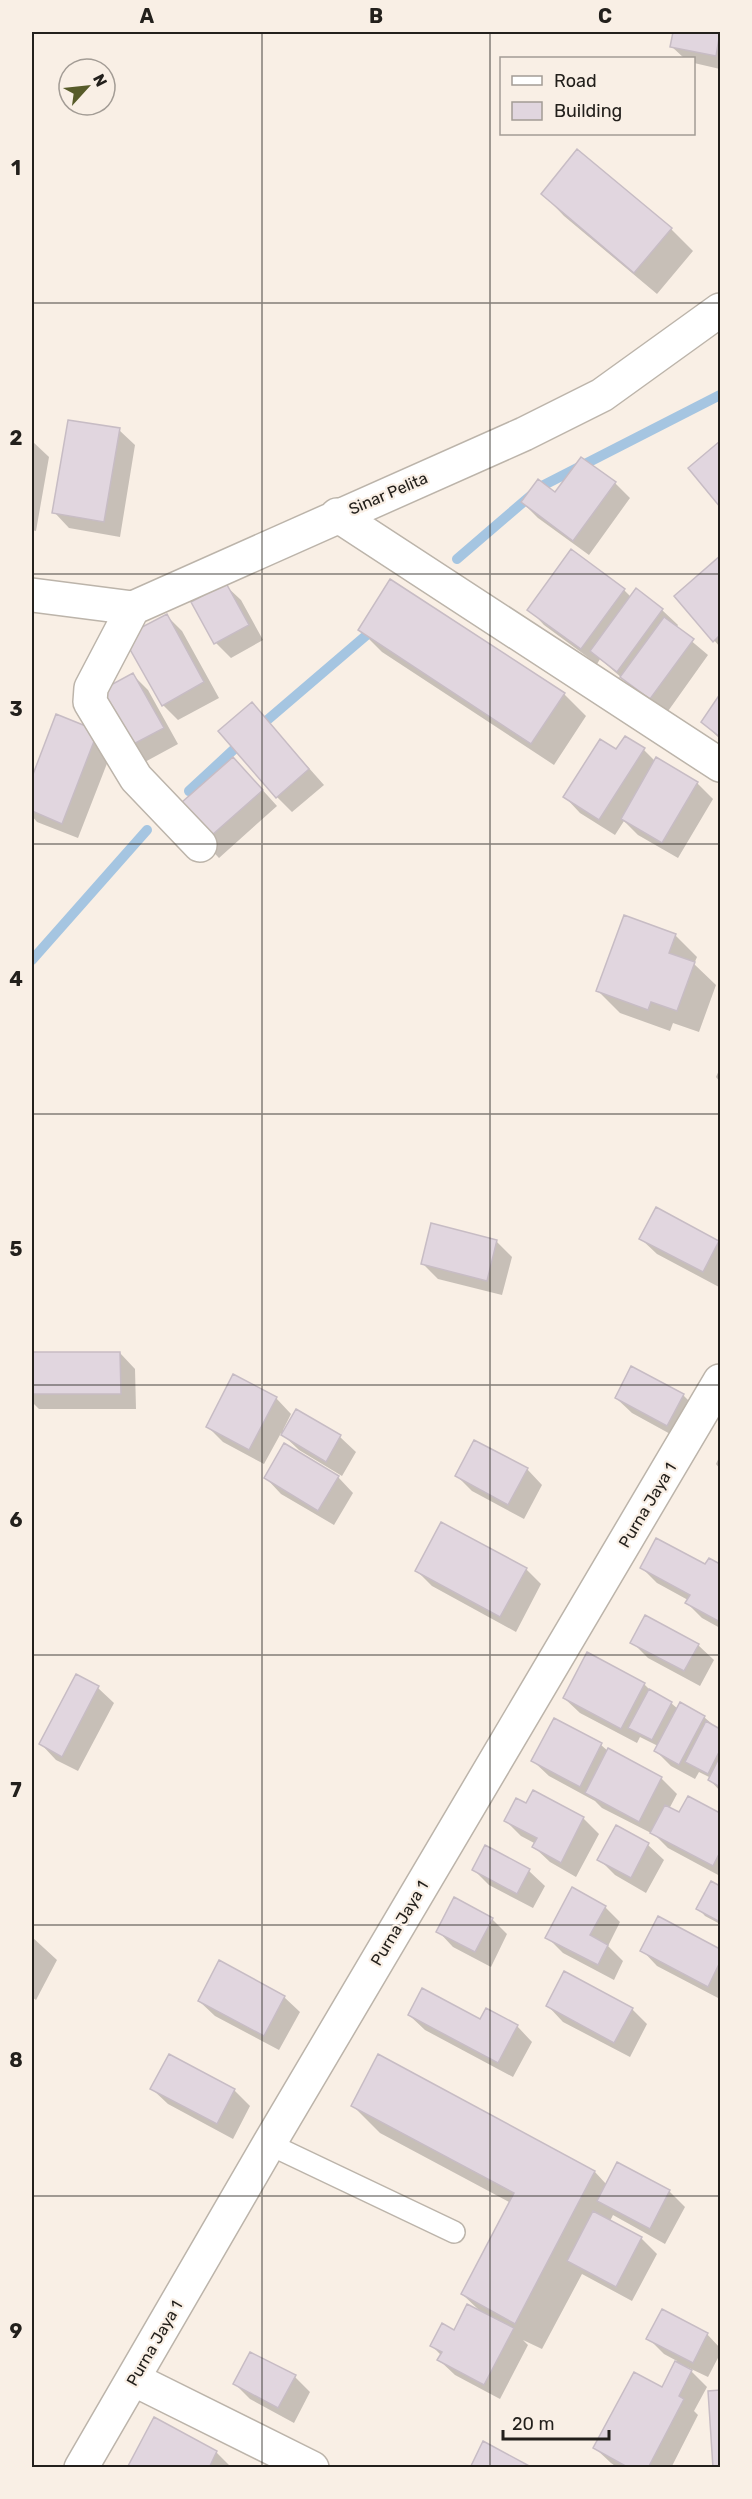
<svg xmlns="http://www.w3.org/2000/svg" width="752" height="2499" viewBox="0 0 752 2499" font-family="Rubik,sans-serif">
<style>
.shadow{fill:#0003}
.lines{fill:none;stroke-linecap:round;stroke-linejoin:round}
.stream{stroke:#a5c5e1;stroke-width:10}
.building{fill:#e1d6df;stroke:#c7bcc4;stroke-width:1.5}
.service-casing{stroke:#bcb4aa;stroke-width:24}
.minor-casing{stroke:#bcb4aa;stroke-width:36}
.service{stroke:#fff;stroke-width:21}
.minor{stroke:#fff;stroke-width:33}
.grid{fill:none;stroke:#23201c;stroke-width:1.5;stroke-opacity:0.55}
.labels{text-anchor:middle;stroke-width:4.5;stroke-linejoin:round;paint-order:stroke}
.street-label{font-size:16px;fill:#23201c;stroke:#f9efe5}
.neatline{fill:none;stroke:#23201c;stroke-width:2}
.grid-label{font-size:20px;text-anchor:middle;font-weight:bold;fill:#23201c}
</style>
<rect width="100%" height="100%" fill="#f9efe5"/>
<path class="shadow" d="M674,32H720V69L694,63V58H684L671,46Z
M543,194L671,229L693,251L657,294L564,216Z
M119,430L135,445L120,537L69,528L54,512Z
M32,441L49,457L36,531L32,530Z
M720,442V504L690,468Z
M615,483L630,498L589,555L538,518L522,502Z
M720,558V647L676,596Z
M225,585L241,600L263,640L231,658L216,643Z
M624,590L631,597L662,610L678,625L676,628L708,655L666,714L638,692L600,659L597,664L544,625L529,609Z
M167,616L182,631L219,698L178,720L163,705Z
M360,630L564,694L586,716L554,765L382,652Z
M133,675L148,690L178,744L143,763L128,747Z
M720,697V739L702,722Z
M252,704L324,785L292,812L277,797Z
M57,716L113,748L78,838L37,822L32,816V781Z
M644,750L655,761L697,783L713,799L678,858L638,835L624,821L615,835L580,813L565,797L616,751Z
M248,774L277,806L219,858L204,842Z
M675,935L697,957L694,964L716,985L699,1032L673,1023L670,1031L620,1013L598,991Z
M720,1068V1082L716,1077Z
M641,1239L718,1242L720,1244V1283L719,1287L657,1254Z
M496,1241L512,1257L502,1295L438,1279L423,1264Z
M32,1353H120L135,1369L136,1409H39L32,1402Z
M683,1395L699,1411L683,1441L632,1413L616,1398Z
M276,1398L291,1414L283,1430L285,1431L297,1411L340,1437L356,1452L342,1476L299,1450L281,1433L264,1464L223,1442L207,1426Z
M720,1455V1469L716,1464Z
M527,1469L542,1485L524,1519L472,1491L457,1476Z
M338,1477L353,1493L334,1525L281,1494L266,1478Z
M709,1560L720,1566V1628L702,1618L687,1603L688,1600L657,1583L642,1568L706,1566Z
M526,1569L541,1584L516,1632L432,1586L417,1571Z
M632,1642L698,1645L714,1660L700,1686L648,1658Z
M76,1676L98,1688L114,1703L78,1771L56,1760L41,1744Z
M644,1684L653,1693L671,1703L678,1709L704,1717L720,1731V1791L710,1780L711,1778L699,1772L695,1779L671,1766L656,1751L658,1746L640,1737L637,1743L580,1713L564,1698Z
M555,1720L601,1745L608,1751L661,1778L677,1794L669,1809L680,1814L688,1798L720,1815V1876L668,1848L655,1835L602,1808L595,1801L549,1776L533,1761Z
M533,1792L583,1818L599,1834L576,1877L550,1862L534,1847L536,1844L521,1836L506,1821L526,1805Z
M616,1827L648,1845L664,1860L646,1893L615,1875L599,1859Z
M486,1847L529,1871L545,1886L533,1908L489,1885L474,1870Z
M711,1883L720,1888V1924L705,1916L698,1908Z
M605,1907L620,1922L608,1946L623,1961L614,1980L563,1953L547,1937Z
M659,1918L720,1951V1999L657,1966L642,1950Z
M492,1919L507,1934L491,1967L453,1947L438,1931Z
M32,1937L57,1960L36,2000L32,1997Z
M284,1997L300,2012L279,2050L215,2016L199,2001Z
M548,2006L632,2009L647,2024L630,2057L563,2022Z
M409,2015L517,2026L532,2042L513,2077L425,2030Z
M379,2056L595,2172L607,2185L669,2191L685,2207L665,2244L613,2215L610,2221L641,2238L657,2254L632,2301L582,2274L542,2349L523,2340L528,2345L500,2399L455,2375L439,2360L441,2355L432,2346L480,2311L462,2294L511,2203L380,2133L353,2106Z
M152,2089L234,2090L250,2106L233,2139L168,2104Z
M707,2334L720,2348V2354L708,2377L687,2367L707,2387L694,2411L698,2415L671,2468H618L611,2463L595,2448L662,2389L677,2361L664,2354L648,2338Z
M295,2377L310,2392L294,2423L250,2399L234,2383Z
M710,2392H720V2468H715Z
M154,2419L217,2453L232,2468H129Z"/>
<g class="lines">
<path class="stream" d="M457,559L542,486L720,395
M258,728L376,627
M189,791L244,740
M32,960L147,830"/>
</g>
<path class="building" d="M673,32H720L716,56L670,47Z
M577,149L672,228L634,273L541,194Z
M68,420L120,428L104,522L52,513Z
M720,441V507L688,468Z
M581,457L616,482L573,541L521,502L538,479L555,492Z
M571,549L625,589L581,649L527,610Z
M720,556V635L713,642L674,596Z
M390,579L565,693L531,744L358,630Z
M226,583L249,625L214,644L191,602Z
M636,588L663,609L617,672L590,651Z
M167,614L204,682L162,706L123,637Z
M664,617L694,639L650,699L620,677Z
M133,673L164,728L126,748L96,693Z
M720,694V737L701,722Z
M252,702L309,769L276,798L218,731Z
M56,714L98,731L62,824L32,811V777Z
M625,736L645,748L599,820L563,797L600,739L616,749Z
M233,757L263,790L203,843L173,810Z
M656,757L698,782L662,843L621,819Z
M624,915L676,934L669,953L695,962L677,1011L651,1002L648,1010L596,991Z
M656,1207L719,1241L703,1272L639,1239Z
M431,1223L497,1240L487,1281L421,1264Z
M32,1352H120L121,1394H32Z
M631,1366L684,1394L667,1426L615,1398Z
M233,1374L277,1397L249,1450L206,1427Z
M296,1409L341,1435L326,1462L281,1435Z
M474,1440L528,1468L508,1505L455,1476Z
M284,1443L339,1476L318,1511L264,1478Z
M441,1522L527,1568L500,1617L415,1571Z
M656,1538L705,1564L709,1558L720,1564V1622L685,1603L690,1595L640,1568Z
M645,1615L699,1644L684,1671L630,1643Z
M587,1652L645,1683L621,1729L563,1698Z
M76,1674L99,1686L62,1757L39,1744Z
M649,1689L672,1702L652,1740L628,1728Z
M680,1702L705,1716L679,1765L654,1751Z
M554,1718L602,1743L580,1787L531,1761Z
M706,1721L720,1729V1750L708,1774L685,1762Z
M608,1748L662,1777L639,1822L585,1793Z
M720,1756V1787L708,1780Z
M533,1790L584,1817L561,1863L532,1847L537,1838L504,1821L516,1798L526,1803Z
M688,1796L720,1813V1852L713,1866L650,1833L665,1805L679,1812Z
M616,1825L649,1843L631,1878L597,1860Z
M485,1845L530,1869L517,1894L472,1870Z
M711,1881L720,1886V1922L696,1909Z
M572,1887L606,1906L590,1935L608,1945L598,1965L545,1938Z
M454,1897L493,1918L475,1952L436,1932Z
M658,1916L720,1949V1962L708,1987L640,1951Z
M219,1960L285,1996L264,2036L198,2001Z
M564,1971L633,2008L614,2043L546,2006Z
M422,1988L480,2019L486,2008L518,2025L498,2063L408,2015Z
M169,2054L235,2089L217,2124L150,2089Z
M378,2054L595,2171L515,2324L461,2294L514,2193L351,2106Z
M617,2162L670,2190L650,2229L597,2201Z
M593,2211L642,2237L616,2287L567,2261Z
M467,2304L514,2328L484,2385L437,2360L442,2352L430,2346L442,2323L454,2330Z
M662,2309L708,2333L693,2363L646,2339Z
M250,2352L296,2375L278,2408L233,2384Z
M675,2361L692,2370L679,2396L684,2399L648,2468H629L593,2448L634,2372L662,2387Z
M720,2390V2468H713L708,2391Z
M154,2417L217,2451L209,2468H127Z
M483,2441L533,2468H470Z"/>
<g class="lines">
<g class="service-casing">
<path id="service" d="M269,2144L454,2232"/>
</g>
<g class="minor-casing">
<path id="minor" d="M337,515L720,765
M32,595L133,608L524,434L602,395L720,310
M133,608L91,688L90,702L136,778L200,845
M133,2379L312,2468
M81,2468L269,2144L720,1381"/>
</g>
<use href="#service" class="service"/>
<use href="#minor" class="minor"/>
</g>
<path class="grid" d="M262,32V2468M490,32V2468M32,303H720M32,574H720M32,844H720M32,1114H720M32,1385H720M32,1655H720M32,1925H720M32,2196H720"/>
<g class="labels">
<g class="street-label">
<text transform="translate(388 493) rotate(-23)" y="6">Sinar Pelita</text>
<text transform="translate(647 1505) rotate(-59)" y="6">Purna Jaya 1</text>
<text transform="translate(399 1923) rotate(-59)" y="6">Purna Jaya 1</text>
<text transform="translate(154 2343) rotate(-60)" y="6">Purna Jaya 1</text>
</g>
</g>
<rect width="752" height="2499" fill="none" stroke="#f9efe5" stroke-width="66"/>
<rect x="500" y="57" width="195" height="78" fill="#f9efe5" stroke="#a39c95" stroke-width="1.5"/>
<rect x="512" y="76" width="30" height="9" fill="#ffffff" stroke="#a39c95" stroke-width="1.5"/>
<text x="554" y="87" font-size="18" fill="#23201c">Road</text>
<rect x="512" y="102" width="30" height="18" fill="#e1d6df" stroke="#a39c95" stroke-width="1.5"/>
<text x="554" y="117" font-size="18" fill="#23201c">Building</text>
<g transform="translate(87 87) rotate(63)"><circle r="28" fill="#f9efe5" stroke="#a39c95" stroke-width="1.5"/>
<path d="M0-4.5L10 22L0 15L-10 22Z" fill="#575b29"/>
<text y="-9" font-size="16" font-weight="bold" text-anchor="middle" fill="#23201c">N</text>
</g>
<path d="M503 2430v9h106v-9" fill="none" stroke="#23201c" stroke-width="3"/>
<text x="512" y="2430" font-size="18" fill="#23201c" stroke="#f9efe5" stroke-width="4.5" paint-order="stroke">20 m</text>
<rect x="33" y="33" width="686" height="2433" class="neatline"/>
<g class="grid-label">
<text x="147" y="23">A</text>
<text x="376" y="23">B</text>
<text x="605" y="23">C</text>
<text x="16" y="175">1</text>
<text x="16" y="445">2</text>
<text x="16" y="716">3</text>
<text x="16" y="986">4</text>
<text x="16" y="1256">5</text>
<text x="16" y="1527">6</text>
<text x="16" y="1797">7</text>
<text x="16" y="2067">8</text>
<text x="16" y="2338">9</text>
</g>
</svg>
